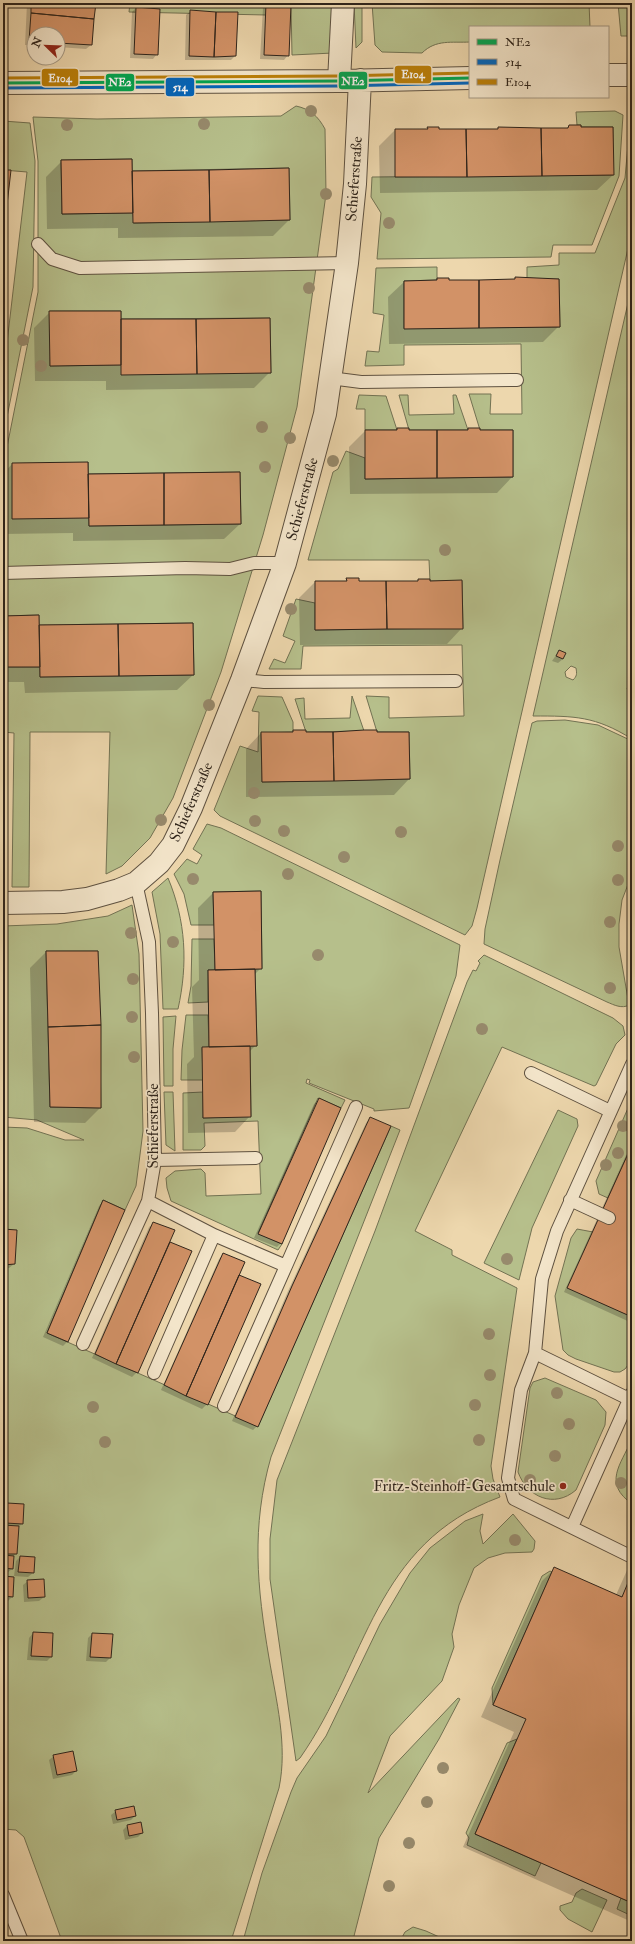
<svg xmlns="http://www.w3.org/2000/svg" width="635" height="1944" viewBox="0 0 635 1944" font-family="'IM FELL Double Pica',serif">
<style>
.green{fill:#b6bf8b;stroke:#727253;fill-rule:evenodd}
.shadow{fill:#0003}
.building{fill:#d29267;stroke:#2e241b}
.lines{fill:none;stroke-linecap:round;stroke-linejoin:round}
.lane-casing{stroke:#5e5140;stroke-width:14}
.street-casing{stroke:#5e5140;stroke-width:24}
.lane{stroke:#f3e5ca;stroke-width:12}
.street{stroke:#f3e5ca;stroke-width:22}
.bus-1-casing{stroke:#f3e5ca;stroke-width:6}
.bus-2-casing{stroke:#f3e5ca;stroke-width:6}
.bus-3-casing{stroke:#f3e5ca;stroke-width:6}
.bus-1{stroke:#00a651;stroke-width:3}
.bus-2{stroke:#0065bd;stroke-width:3}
.bus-3{stroke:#bb7f08;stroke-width:3}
.tree{fill:#978a6c}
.poi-dot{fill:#8f2418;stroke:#f3e5ca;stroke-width:1.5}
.labels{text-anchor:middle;stroke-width:3.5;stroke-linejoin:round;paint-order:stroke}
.street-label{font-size:15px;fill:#2e241b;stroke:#f3e5ca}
.poi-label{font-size:15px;fill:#2e241b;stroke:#f3e5ca;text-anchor:end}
.line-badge{stroke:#f3e5ca;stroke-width:1.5}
.badge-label{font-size:11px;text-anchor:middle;font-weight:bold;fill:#fff}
</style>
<rect width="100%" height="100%" fill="#edd7ad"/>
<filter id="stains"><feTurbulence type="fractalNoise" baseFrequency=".005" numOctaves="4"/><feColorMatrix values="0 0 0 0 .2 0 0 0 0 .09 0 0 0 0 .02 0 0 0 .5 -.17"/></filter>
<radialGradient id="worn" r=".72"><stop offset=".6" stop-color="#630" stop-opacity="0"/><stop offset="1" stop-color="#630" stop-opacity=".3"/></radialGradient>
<path class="green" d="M130,3H335L333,53L292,55L291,4L267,3L266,15L129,12Z
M354,3H362V42L356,48Z
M372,3H589L590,27H470V42C452,43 436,39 422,53L382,52L375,45Z
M618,3H632V36H621Z
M296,106C310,109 318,116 325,129L326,194L297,407L263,535L221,672L173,798L150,838L122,866L106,874L110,732H30L29,887H12L14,733L3,732V667H40V677L194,675L193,623L39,625V615L3,616V467L38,292V161L33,117L97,119L281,116ZM132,159V171L289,168L290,220L134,223L133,213L62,214L61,160ZM50,311H121V319L270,318L271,373L121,365L50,366ZM88,462V474L240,472L241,524L89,526Z
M615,111L623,115L619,176L592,245H553L551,257L377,259L381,213L371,197L372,177L613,175V127H581V125H577L576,112Z
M3,121L30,123L35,161L33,287L3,437V348L7,343L27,172L3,170Z
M630,122H632V231L477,908L472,926L465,935L220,816L214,810L240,746L258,752L259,712L252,711L258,696L282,697L293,722V732L261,733L262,782L410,779L409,732H377L366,696L389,697V718L464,716L462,645L303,646L301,669H269L274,659L285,663L295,641L283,636L296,599L315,603V630L463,628L462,581H430L429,560H308L333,472L338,469L346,451L365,458V479L513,477V430H480L469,394H491L490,414H522L521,344L404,345V365L365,366L367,351L379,352L384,315L373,313L376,268L437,267V280L404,281V328L560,327L559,279H527V267L559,265V253H595L625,178Z
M632,294V739C595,716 575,716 533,716L628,303ZM571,666L576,668C577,674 577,676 573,680L566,677L565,672Z
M359,395L386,396L397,430H365V409H356Z
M399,395H408L409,415L454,414L453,395H456L468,430H409Z
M352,696L364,731L306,732L295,699L304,698L305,719L350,718Z
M565,720L598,725L632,741V874L622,900L619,924V947L629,1005C622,1009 614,1005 607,1002L484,944L485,929L500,860L532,723L537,721Z
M207,824L221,828L460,945L456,976L409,1108L374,1111V1109L309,1083L310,1080L307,1079L306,1083L345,1100L341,1108L318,1098L258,1233L282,1244L278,1250L171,1201L167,1188L166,1178L175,1171L201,1169L205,1173L206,1196L261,1194L258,1121L204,1123L205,1146L201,1150H183V1093L203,1092V1118L251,1116L250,1046H257L255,969L262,968L261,891L213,892L214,925H191L184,894L174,874L187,859L197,864L202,855L193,849Z
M168,878C186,921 188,964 178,1009H163L160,934L152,892Z
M132,905L139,954L143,1131L136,1186L125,1210L103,1200L47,1333L258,1426L391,1126L400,1130L271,1457C251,1527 257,1587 269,1658C276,1700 288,1745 279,1788L231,1941H62L24,1837L16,1830L3,1829V1127L27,1128L65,1140H84L37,1120L3,1117V926L57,924L108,916ZM46,951H98L101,1108L50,1107Z
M192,939H214L215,970H208V1002L188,1003L191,986Z
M484,955L613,1018L623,1026L625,1035L616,1044L596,1085L594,1086L502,1047L415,1231L452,1250V1255L517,1288L491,1466L493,1479L500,1497C373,1544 368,1661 300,1758L296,1761L270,1579V1539L277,1480L375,1231L467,982L473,970L476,971L480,963L478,961Z
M186,1015H208L209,1047L202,1048L203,1080H181L182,1050Z
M176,1016L173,1049V1086H164L163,1017Z
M164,1092H173L175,1151L166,1145Z
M632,1099V1145L608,1198L599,1194L596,1181Z
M558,1110L577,1119L578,1126L532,1228L519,1280L484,1263Z
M577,1229L593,1232L632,1317V1360L625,1369L620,1372H614L576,1359L568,1355L563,1350L555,1296L571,1238Z
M545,1378L596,1400L606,1412L605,1425L576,1490C554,1509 527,1497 518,1472L530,1388L533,1382Z
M632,1439V1504C603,1483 620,1466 632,1439Z
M483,1514L480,1531L483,1544L513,1514L535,1541L534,1549L532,1552L505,1553L488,1558L474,1568L459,1605L452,1634L454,1647L442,1681L390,1736L368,1793L458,1698L460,1699L439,1739L379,1838L354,1936V1941H243L262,1873L291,1792L297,1778L326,1736L380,1624L410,1573L430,1548L465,1521Z
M550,1571L552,1572L493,1705L492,1688L542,1576Z
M517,1739L475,1834L541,1863L535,1876L467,1845L469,1838L466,1833L507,1743Z
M582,1889L607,1900L592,1932L568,1919L560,1910V1906L572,1902L576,1893Z
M621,1898L632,1903V1916L617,1909Z
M413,1927L426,1931L448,1941H400L405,1932Z"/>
<path class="shadow" d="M27,3H95L91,45L86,49L58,47V34H34V45H25Z
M470,3H534L532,5L470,8Z
M551,3H632V7L551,5Z
M267,4L288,55L284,60L260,59L263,8Z
M136,8L157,54L153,59L130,58L132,12Z
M191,11L235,56L231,60H185L186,15Z
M569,126L580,128L613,175L597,190L380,193L379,146L395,130H426L428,128L438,130H496L498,128L566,129Z
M62,161L131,172L289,220L273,236L118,238V228L47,229L46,177Z
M515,278L559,326L543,342L389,344L388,297L404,282L435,281L437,279L448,281L513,280Z
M50,312L120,320L270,372L254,388L106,390V381H35L34,328Z
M397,429L408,431H467L468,429L479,431L512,477L497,493L350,494L349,447L365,431H395Z
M12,464L87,475L240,524L224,539L73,541V533L3,534V474Z
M347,579L358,582H417L418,580L462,628L447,644L300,645L299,598L315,582H345Z
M3,617L38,626L193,675L177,690L25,693L24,682H3Z
M559,651L563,659L558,663L552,661Z
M632,680V691L626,689Z
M293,731L305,733L409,779L394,795L246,797V749L261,733H291Z
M213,893L261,968L254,975L256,1045L249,1052L250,1116L235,1132L188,1133L187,1064L194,1057L192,987L199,980L198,908Z
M46,952L100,1108L85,1123L34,1122L30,968Z
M319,1099L281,1243L277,1247L254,1238L314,1104Z
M370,1118L257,1426L253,1430L232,1421L288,1291L366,1123Z
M632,1142V1323L564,1292Z
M103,1201L123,1210L67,1342L63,1346L43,1337L99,1206Z
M154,1223L168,1242L191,1251L137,1372L132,1377L92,1358L149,1227Z
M3,1230L14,1264L9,1268L3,1269Z
M223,1254L207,1404L202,1409L161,1390L219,1259Z
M7,1504L22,1524L17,1528L16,1554L12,1558V1569L7,1573H3V1508Z
M20,1557L33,1573L28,1577L14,1576L16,1561Z
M632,1559V1922L463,1847L514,1732L481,1717L542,1581L555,1568L616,1595Z
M3,1577L12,1597L8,1601H3Z
M28,1581L44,1597L39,1601L24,1602L23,1585Z
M33,1633L51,1657L47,1661L27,1660L29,1638Z
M92,1634L110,1658L106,1662L86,1661L88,1638Z
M54,1756L76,1771L72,1775L53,1779L49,1760Z
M116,1811L135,1816L131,1820L113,1824L111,1815Z
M127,1826L142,1833L138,1837L125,1840L123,1830Z"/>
<path class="building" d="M31,3H96L94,19L31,13Z
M266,3L291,4L289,56L264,55Z
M136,7L160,9L158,55L134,54Z
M190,10L216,12L214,57L189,56Z
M216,12H238L236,56L214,57Z
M31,13L94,19L92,45L58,43V34H34V41H29Z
M569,125H581V127H613L614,175L542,176L541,128H568Z
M427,127H439V129H466L467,177H395V129H428Z
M498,127L541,128L542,176L467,177L466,129H498Z
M132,159L133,213L62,214L61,160Z
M289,168L290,220L210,222L209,170Z
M3,170H11L7,205H3Z
M209,170L210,222L133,223L132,171Z
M515,277L559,279L560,327L479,328V280L515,279Z
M437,278H449V280H479V328L404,329V281L437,280Z
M49,311H121V365L50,366Z
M270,318L271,373L197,374L196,319Z
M121,319H196L197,374L121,375Z
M397,428H409V430H437V478L365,479V430H397Z
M468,428H480V430H513V477L437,478V430H468Z
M88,462L89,518L12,519V463Z
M240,472L241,524L164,525V473Z
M164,473V525L89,526L88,474Z
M346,578H359V581H386L387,629L315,630V581H347Z
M418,579H430V581L462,580L463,629H387L386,581H418Z
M39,615L40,667H3V616Z
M193,623L194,675L119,676L118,624Z
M118,624L119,676L40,677L39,625Z
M559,650L566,653L563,659L556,656Z
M293,730H306V732H333L334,781L262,782L261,732H293Z
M364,730H377V732H409L410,779L334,781L333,732Z
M261,891L262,969L215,970L213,892Z
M46,951H98L101,1025L48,1027Z
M255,969L257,1046L209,1047L208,970Z
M101,1025V1108L50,1107L48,1027Z
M250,1046L251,1117L203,1118L202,1047Z
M319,1098L341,1108L282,1244L258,1234Z
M370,1117L391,1126L258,1427L235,1417L292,1286Z
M632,1145V1317L567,1288Z
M103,1200L125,1210L68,1342L47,1333Z
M153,1222L175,1230L116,1364L95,1354Z
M3,1229L17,1230L15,1264L3,1265Z
M170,1242L192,1251L138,1373L116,1364Z
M223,1253L245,1262L186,1396L164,1385Z
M239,1275L261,1284L208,1405L186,1396Z
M7,1503L24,1504L23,1524L5,1523Z
M3,1525L19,1526L17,1554H3Z
M3,1555L14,1556L13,1569L3,1568Z
M20,1556L35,1557L34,1573L18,1572Z
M554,1567L622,1597L632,1573V1903L475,1834L526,1719L493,1705Z
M3,1576L14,1577L13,1597L3,1596Z
M44,1579L45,1597L28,1598L27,1580Z
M33,1632L53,1633L52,1657L31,1656Z
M92,1633L113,1634L111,1658L90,1657Z
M73,1751L77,1771L57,1775L53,1755Z
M134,1806L136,1816L117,1820L115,1810Z
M141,1822L143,1833L129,1836L127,1825Z"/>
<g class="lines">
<g class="lane-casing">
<path id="lane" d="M38,244L52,259L80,268L347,263
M330,378L361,382L517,380
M3,573L185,568L230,569L254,563H285
M242,680L264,682L456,681
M531,1073L610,1111
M155,1160L256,1158
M570,1200L609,1218
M148,1201L214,1235L286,1266L356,1107
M83,1344L148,1201L155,1160L152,1013L149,942L136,883
M535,1353L629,1399
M154,1373L214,1235
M224,1406L286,1266
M572,1527L632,1393
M630,1556L514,1499L508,1478L521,1390L535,1353L542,1279L557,1231L632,1064
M3,1895L22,1941"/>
</g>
<g class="street-casing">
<path id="street" d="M608,75H632
M339,81L343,3
M3,83L339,81L470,78
M3,903L63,902L87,899L119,890L136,883L159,863L173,845L191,808L242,680L285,563L325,414L347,263L355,184L360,80"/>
</g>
<use href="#lane" class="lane"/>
<use href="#street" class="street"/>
<g class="bus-1-casing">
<path id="bus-1" d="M3,83L339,81L470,78"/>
</g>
<g class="bus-2-casing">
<path id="bus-2" d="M3,88L339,86L470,83"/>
</g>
<g class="bus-3-casing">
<path id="bus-3" d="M3,78L339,76L470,73"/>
</g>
<use href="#bus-1" class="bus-1"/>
<use href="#bus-2" class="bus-2"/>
<use href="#bus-3" class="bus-3"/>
</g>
<g class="tree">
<circle cx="311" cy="111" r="6"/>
<circle cx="204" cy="124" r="6"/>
<circle cx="67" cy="125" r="6"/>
<circle cx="326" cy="194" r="6"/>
<circle cx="389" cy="223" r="6"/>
<circle cx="309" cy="288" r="6"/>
<circle cx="23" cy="340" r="6"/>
<circle cx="41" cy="366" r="6"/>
<circle cx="262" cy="427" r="6"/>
<circle cx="290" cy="438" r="6"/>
<circle cx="333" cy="461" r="6"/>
<circle cx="265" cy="467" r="6"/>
<circle cx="445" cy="550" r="6"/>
<circle cx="291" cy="609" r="6"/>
<circle cx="209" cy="705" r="6"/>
<circle cx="254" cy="793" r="6"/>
<circle cx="161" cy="820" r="6"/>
<circle cx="255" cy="821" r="6"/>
<circle cx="284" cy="831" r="6"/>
<circle cx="401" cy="832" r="6"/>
<circle cx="618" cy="846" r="6"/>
<circle cx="344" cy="857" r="6"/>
<circle cx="288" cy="874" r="6"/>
<circle cx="193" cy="879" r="6"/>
<circle cx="618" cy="880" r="6"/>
<circle cx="610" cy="922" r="6"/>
<circle cx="131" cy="933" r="6"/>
<circle cx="173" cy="942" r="6"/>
<circle cx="318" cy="955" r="6"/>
<circle cx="133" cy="979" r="6"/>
<circle cx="610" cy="988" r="6"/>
<circle cx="132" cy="1017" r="6"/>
<circle cx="482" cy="1029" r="6"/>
<circle cx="134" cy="1057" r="6"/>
<circle cx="623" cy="1126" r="6"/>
<circle cx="618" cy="1153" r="6"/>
<circle cx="606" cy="1165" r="6"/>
<circle cx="507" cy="1259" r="6"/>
<circle cx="489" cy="1334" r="6"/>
<circle cx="490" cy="1375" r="6"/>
<circle cx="557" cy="1393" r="6"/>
<circle cx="475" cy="1405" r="6"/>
<circle cx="93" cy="1407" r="6"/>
<circle cx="569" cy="1424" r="6"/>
<circle cx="479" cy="1440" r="6"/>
<circle cx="105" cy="1442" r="6"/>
<circle cx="555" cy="1456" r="6"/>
<circle cx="530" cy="1480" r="6"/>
<circle cx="621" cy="1483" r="6"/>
<circle cx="515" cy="1540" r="6"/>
<circle cx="443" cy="1768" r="6"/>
<circle cx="427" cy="1802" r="6"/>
<circle cx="409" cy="1843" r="6"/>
<circle cx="389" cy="1886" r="6"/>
</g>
<circle class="poi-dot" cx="563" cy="1486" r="4"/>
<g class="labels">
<g class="street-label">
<text transform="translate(354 179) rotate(-86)" y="5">Schieferstraße</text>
<text transform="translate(302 499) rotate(-75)" y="5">Schieferstraße</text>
<text transform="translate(191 802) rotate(-66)" y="5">Schieferstraße</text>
<text transform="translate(153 1126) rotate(-90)" y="5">Schieferstraße</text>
</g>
<g class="poi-label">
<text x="555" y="1491">Fritz-Steinhoff-Gesamtschule</text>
</g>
</g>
<g class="line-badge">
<rect x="394" y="65" width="38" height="19" rx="4" fill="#bb7f08"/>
<rect x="41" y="68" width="38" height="19" rx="4" fill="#bb7f08"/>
<rect x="338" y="71" width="30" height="19" rx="4" fill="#00a651"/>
<rect x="105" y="73" width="30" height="19" rx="4" fill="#00a651"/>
<rect x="165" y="77" width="30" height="20" rx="4" fill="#0065bd"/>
</g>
<g class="badge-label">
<text x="413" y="78">E104</text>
<text x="60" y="82">E104</text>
<text x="353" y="85">NE2</text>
<text x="120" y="86">NE2</text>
<text x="180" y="91">514</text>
</g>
<rect width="635" height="1944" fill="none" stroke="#edd7ad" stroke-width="16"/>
<rect x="4" y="4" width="627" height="1936" fill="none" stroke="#2e241b" stroke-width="2"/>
<rect x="8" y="8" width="619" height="1928" fill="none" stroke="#2e241b"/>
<rect x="469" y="26" width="140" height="72" fill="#f3e5ca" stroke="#a49884"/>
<rect x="477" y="39" width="20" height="6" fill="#00a651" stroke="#a49884"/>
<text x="505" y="46" font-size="12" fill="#2e241b">NE2</text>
<rect x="477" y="59" width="20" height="6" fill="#0065bd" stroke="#a49884"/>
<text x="505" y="66" font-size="12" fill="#2e241b">514</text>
<rect x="477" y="79" width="20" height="6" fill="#bb7f08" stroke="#a49884"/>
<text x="505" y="86" font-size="12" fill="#2e241b">E104</text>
<g transform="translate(46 46) rotate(293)"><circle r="19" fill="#f3e5ca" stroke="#a49884"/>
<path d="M0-3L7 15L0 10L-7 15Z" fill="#8f2418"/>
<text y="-6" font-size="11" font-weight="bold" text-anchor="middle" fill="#2e241b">N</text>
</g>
<rect width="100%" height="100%" filter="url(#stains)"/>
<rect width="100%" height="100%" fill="url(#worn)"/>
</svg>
